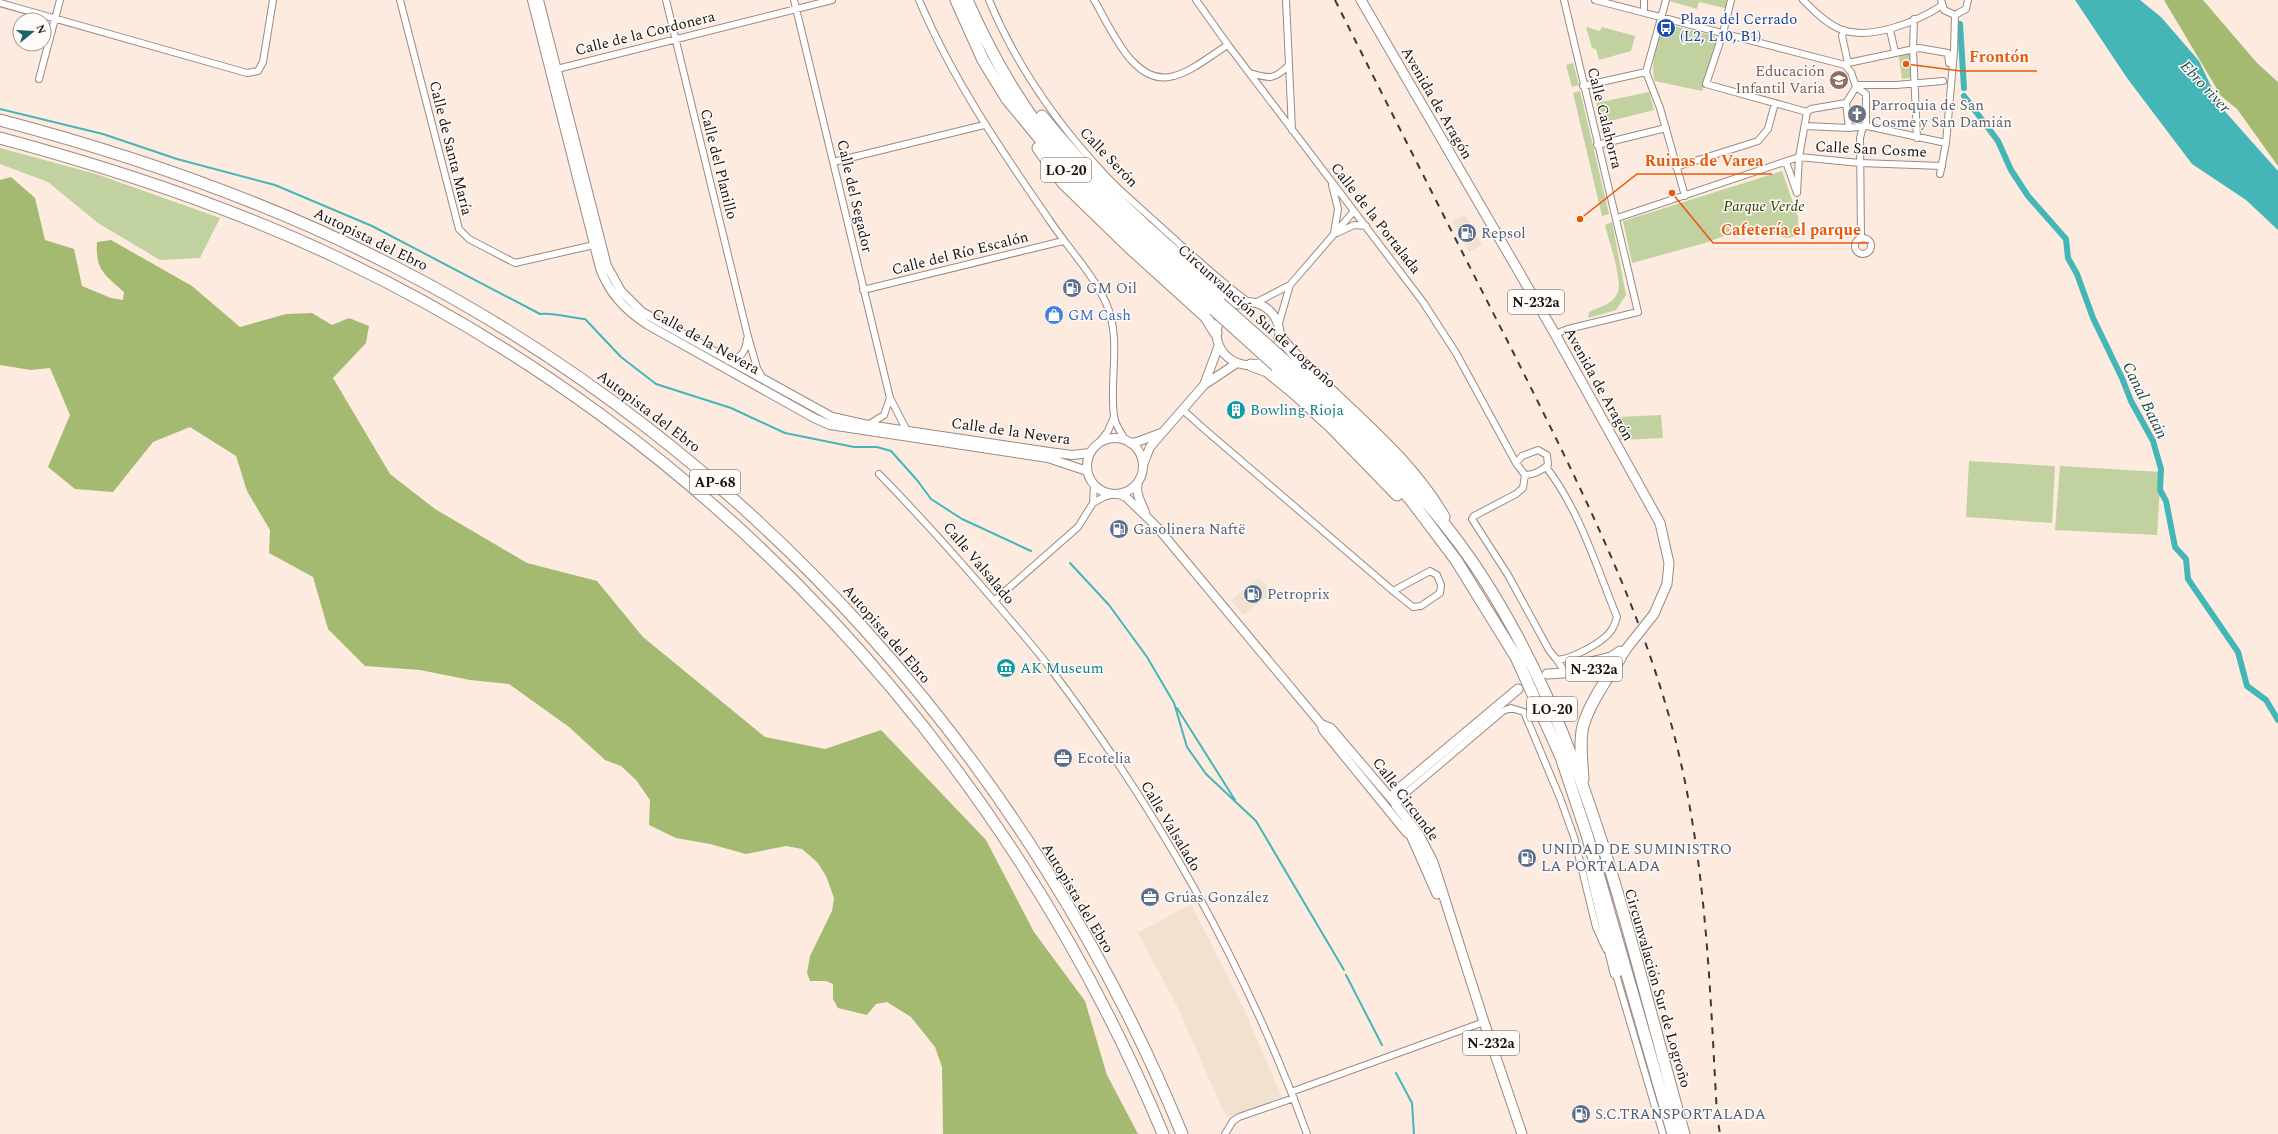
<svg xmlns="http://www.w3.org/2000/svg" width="2278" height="1134" viewBox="0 0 2278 1134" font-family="Spectral,serif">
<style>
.commercial{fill:#f1e2cf}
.green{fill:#c1d1a0}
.forest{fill:#a4ba71}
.water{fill:#45b6b7}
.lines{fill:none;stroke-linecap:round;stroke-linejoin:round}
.stream{stroke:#45b6b7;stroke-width:2}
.canal{stroke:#45b6b7;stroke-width:6}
.minor-casing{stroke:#9b8a81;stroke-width:8}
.secondary-casing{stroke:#9b8a81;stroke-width:10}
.primary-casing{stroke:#9b8a81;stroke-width:11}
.motorway-casing{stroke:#9b8a81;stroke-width:13}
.minor{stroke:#fff;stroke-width:6}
.secondary{stroke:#fff;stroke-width:8}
.primary{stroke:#fff;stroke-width:9}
.motorway{stroke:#fff;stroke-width:11}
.rail{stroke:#413834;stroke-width:2;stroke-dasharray:7 7;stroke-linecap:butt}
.primary-bridge-casing{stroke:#9b8a81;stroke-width:11;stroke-linecap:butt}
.motorway-bridge-casing{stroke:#9b8a81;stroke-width:13;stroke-linecap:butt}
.primary-bridge{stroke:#fff;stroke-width:9}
.motorway-bridge{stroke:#fff;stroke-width:11}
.labels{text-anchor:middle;stroke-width:3;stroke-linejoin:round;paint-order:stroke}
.shield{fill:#fffbf9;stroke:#5d5754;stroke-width:1}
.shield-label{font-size:14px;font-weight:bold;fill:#18110e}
.transit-label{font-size:15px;fill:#164399;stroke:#fffbf9;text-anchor:start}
.street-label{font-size:15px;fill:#18110e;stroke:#fffbf9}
.education-label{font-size:15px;fill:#785e54;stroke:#fffbf9;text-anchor:end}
.worship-label{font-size:15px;fill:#5b616d;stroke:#fffbf9;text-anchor:start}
.park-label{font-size:15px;font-style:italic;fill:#2d3901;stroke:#fffbf9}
.service-label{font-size:15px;fill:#4e5e75;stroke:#fffbf9;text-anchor:start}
.shop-label{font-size:15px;fill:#366cbe;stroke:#fffbf9;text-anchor:start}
.culture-label{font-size:15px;fill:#0d838f;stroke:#fffbf9;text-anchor:start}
.water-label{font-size:16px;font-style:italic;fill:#18494a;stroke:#fffbf9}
.leader{fill:none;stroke:#e8590c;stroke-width:1.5}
.callout-dot{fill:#e8590c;stroke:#fffbf9;stroke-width:1.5}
.callout-label{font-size:16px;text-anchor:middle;font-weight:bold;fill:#e8590c;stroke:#fffbf9;stroke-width:3;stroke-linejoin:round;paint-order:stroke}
</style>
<rect width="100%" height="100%" fill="#fdebe0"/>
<path class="commercial" d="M1465,214L1482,245L1469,252L1452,221Z
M1259,577L1272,592L1244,615L1231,600Z
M1191,904L1243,1007L1282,1097L1228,1117L1222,1108L1177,1006L1138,933Z"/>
<path class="green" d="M1666,0H1731L1729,9L1699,2L1697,9Z
M1663,23L1719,37L1702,91L1655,81C1649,62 1659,41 1663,23Z
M1586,27L1600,31L1602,27L1635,36L1631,51L1599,60L1596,49L1592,48Z
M1910,49L1915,77L1902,79L1898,51Z
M1573,63L1579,85L1572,87L1566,65Z
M1580,91L1609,214L1602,216L1573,93Z
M1649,92L1654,110L1602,123L1596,103Z
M0,148L96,174L220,218L200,258L160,260L98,223L48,182L0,164Z
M1782,171L1798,217L1799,235L1787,238L1747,230L1737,231L1705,243L1632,263L1623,221Z
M1612,222L1626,295L1616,310L1588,318L1589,312C1598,307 1612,305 1617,294C1624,282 1608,239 1605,225Z
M1661,415L1663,438L1620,440L1618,417Z
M1969,461L2055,466L2052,523L1966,517Z
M2060,466L2161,472L2157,535L2055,530Z"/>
<path class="forest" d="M2164,0H2203L2257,63L2278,82V166L2237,109L2221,96Z
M11,177L35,198L45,240L74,249L82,286L111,298L123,300L124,292C105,275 95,270 97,242L111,240L192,286L240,327L286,314L312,313L332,325L349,318L369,326L366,343L333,378L390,474L435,509L527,563L597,581L643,637L765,737L825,749L881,730L986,840L1034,932L1085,1001L1107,1075L1138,1134H943L942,1067L935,1047L911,1017L887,1002L876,1004L867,1015L838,1008L833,999V984L826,981H810L807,973L810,956L832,911L834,898L826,876L817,862L802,849L786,846L746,854L710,844L676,838L649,825L650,800L636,780L621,766L605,760L569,727L509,684L470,680L420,670L365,666L328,629L313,577L269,553L270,530L247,491L236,456L190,427L153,442L113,492L75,489L48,467L70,415L50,368L31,370L0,365V180Z"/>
<path class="water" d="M2075,0H2140L2161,17L2199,61L2221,107L2278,171V230L2246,200L2192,164L2127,78Z"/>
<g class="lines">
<path class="stream" d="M0,109L103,134L177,159L275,185L372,226L540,314C555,312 569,318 585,319L621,357L656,384L731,408L785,433L854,447H877L891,451L917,480L931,499L962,519L1031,551
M1070,563L1109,605L1147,657L1174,703L1187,747L1206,774L1256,821L1344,970
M1177,708L1235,800
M1346,975L1382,1045
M1396,1073L1412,1103L1414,1134"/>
<path class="canal" d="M1960,24L1964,88
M1964,96L1998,141L2011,170L2028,196L2066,239L2068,258L2077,274L2093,318L2122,378L2131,401L2153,441L2161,469L2160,490L2166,501L2175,547L2186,559L2188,579L2238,652L2247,686L2266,700L2278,720"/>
<g class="minor-casing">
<path id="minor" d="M400,0L459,229L469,239L515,263L594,245
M666,0L747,333L757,368L763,379
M794,0L890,398L906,429
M919,0C953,80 999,147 1048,218C1066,246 1092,272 1106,303C1122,339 1109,379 1114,416C1115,425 1121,433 1126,441
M989,0C1016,65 1058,125 1106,176C1123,194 1144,211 1162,228C1190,253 1217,279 1247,301
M1094,0C1111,28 1134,88 1174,76C1193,71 1211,55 1228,45
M1196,0L1228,45L1423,302L1456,353L1516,463L1525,475C1534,475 1541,471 1548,465L1547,455L1538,450L1522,456L1516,463
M1286,0L1292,130
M1595,0L1845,65L1851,72L1856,87L1846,103
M1644,0V12
M1666,0L1646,72L1660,108L1685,196
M1731,0L1723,33L1706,84L1807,112
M1803,0C1814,11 1827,24 1842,30C1872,40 1916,22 1941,6
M1941,0L1944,10L1955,15L1966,9L1968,0
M0,3L247,73L258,71L263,62L273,0
M1914,19L1913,49L1917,138
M1844,30L1842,36L1848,63L1846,64
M1890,30L1895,52
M1848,63L1919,48L1948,53L1949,63
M557,69L832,0
M1250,73C1270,79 1274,80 1289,65
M39,79L60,0
M1856,85H1896L1943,81
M1583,86L1646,72
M1856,87L1866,94V124L1863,126L1860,138L1861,239
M1846,103L1849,128
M1807,112L1811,109L1846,103
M1806,126L1849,128L1867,126L1946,143
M1597,145L1666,128
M833,162L984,125
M1786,162L1797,193L1799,157L1807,112
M1676,167L1758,141L1768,129L1775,103
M1940,174L1946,143L1954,51L1955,15
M1332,185L1338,209L1334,233
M1617,218L1799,157L1860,163L1942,166
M1337,233L1354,225L1366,226
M1855 246a8 8 0 1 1 16 0a8 8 0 1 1-16 0Z
M863,290L1063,241
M1257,302L1290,285L1354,211
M1279,323L1290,285
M1555,334L1568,329L1638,312L1564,0
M728,361C741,358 746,352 747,339
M1183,410L1203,428L1393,591L1413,607L1421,606L1440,593L1441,585L1437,575L1430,571L1393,591
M868,425L884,415L890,398
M1098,444L1108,431L1114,417
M879,474C922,518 962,563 1002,610C1018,629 1035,648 1050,668C1157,809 1247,968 1307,1134
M1525,475L1523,488L1516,494L1474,516L1472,519L1508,575L1549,650L1556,659C1566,662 1596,645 1604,638C1611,633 1615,625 1617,617C1597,568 1579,509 1546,467
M1093,503L1104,497L1114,494
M994,601L1078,527L1093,503L1094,485
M1557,660L1563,669
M1398,796L1405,794L1503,711L1511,708L1524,712L1560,798L1574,837L1596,927L1606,949
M1615,971L1663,1134
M1291,1092L1484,1022
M1225,1134L1233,1121L1239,1117L1294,1098"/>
</g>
<g class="secondary-casing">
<path id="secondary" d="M532,0L600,268C609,294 626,311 648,325L814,418L830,425L1048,458L1087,471
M539,0L607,266L621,291L642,312L832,417L868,425L1049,452L1072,455L1090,453
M1234,304C1262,295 1286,317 1278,345
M1219,322C1208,349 1237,374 1263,362
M1204,385L1219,345
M1087 466a28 28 0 1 1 56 0a28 28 0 1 1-56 0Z
M1130,443L1137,442L1161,433
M1143,465L1150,447L1204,385L1237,363
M1138,482C1135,493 1141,502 1145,512
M1119,494L1126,497L1157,527L1321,724L1323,730L1407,833
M1321,724L1331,728L1394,802"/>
</g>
<g class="primary-casing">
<path id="primary" d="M1361,0L1555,334L1660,523L1669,563L1667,584L1654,614
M1574,666L1611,657L1620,651
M1547,674C1566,673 1607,672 1620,658C1624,654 1627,647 1631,643
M1399,789L1396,805L1419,835L1433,862L1484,1022L1522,1134
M1395,792L1518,689
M1406,824L1437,894"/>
</g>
<g class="motorway-casing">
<path id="motorway" d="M956,0L983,60L1007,99L1082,190L1214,310
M967,0C991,54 1022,110 1062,155C1110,208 1167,254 1220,303
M1042,116C1098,185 1167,249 1238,303
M0,120C137,156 269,202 395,267C751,449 1031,765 1182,1134
M0,138C116,169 229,206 338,258C711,434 1005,754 1163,1134
M1038,148L1063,183L1131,249L1206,317L1216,333
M1280,338C1332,400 1403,446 1444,517
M1283,359C1346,416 1408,475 1459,543C1583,711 1628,937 1684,1134
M1251,365L1267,371L1294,393L1331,427L1397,495
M1276,366L1345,429L1410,499L1456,560L1516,657L1561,757L1587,835L1673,1134
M1583,779C1582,762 1579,742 1583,726C1590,702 1607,679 1620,658
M1592,873L1616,973"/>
</g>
<use href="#minor" class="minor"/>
<use href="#secondary" class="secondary"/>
<use href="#primary" class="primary"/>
<use href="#motorway" class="motorway"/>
<path class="rail" d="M1335,0C1393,116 1452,232 1511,348C1567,460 1628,579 1664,699C1706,836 1709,974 1717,1115L1720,1134"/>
<g class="primary-bridge-casing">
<path id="primary-bridge" d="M1631,643L1654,614"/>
</g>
<g class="motorway-bridge-casing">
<path id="motorway-bridge" d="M1220,303L1283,359
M1214,310L1276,366"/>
</g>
<use href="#primary-bridge" class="primary-bridge"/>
<use href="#motorway-bridge" class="motorway-bridge"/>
</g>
<defs>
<g id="bus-disc" transform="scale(1)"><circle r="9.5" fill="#1a4fb4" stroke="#fffbf9"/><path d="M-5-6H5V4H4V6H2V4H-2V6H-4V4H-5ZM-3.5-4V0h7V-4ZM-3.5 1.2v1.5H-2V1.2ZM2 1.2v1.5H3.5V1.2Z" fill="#fff"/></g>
<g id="school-disc" transform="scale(1)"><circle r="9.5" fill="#8d6e63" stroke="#fffbf9"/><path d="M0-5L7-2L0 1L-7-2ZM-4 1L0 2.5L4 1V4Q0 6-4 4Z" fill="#fff"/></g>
<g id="church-disc" transform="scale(1)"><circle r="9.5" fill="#6b7280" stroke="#fffbf9"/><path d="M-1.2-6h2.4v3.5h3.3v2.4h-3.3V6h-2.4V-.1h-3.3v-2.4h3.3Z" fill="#fff"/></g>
<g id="fuel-disc" transform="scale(1)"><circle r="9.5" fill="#5c6f8a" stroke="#fffbf9"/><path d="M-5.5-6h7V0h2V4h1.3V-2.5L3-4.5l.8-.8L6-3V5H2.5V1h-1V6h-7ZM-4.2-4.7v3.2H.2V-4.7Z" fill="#fff"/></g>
<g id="shop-disc" transform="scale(1)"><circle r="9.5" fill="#3f7fe0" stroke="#fffbf9"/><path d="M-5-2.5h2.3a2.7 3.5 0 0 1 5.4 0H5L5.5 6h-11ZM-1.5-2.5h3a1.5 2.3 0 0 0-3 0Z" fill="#fff"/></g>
<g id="building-disc" transform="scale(1)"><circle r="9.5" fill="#0f9aa8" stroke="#fffbf9"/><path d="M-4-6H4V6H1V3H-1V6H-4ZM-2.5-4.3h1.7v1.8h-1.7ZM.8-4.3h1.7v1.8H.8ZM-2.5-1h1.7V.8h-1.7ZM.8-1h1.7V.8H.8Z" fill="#fff"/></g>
<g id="museum-disc" transform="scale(1)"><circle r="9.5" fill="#0f9aa8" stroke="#fffbf9"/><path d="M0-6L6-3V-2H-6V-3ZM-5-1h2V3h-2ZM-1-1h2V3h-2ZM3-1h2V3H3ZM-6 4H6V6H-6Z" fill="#fff"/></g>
<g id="office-disc" transform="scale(1)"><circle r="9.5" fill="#5c6f8a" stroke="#fffbf9"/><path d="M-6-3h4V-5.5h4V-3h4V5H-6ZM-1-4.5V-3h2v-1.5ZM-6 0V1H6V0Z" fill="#fff"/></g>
</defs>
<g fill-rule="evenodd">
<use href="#bus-disc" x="1666" y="28"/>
<use href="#school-disc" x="1839" y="80"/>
<use href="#church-disc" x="1857" y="114"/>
<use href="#fuel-disc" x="1467" y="233"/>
<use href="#fuel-disc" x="1072" y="288"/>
<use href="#shop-disc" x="1054" y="315"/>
<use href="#building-disc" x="1236" y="410"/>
<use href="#fuel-disc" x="1119" y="529"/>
<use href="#fuel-disc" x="1253" y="594"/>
<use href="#museum-disc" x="1006" y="668"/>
<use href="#office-disc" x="1063" y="758"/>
<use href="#fuel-disc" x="1527" y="858"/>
<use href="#office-disc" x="1150" y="897"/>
<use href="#fuel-disc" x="1581" y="1114"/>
</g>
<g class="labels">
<g class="shield">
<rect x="1041" y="158" width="50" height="24" rx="3"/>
<rect x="1508" y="290" width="56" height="24" rx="3"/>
<rect x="690" y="470" width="50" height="24" rx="3"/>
<rect x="1566" y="657" width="56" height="24" rx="3"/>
<rect x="1527" y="697" width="50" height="24" rx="3"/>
<rect x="1463" y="1031" width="56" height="24" rx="3"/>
</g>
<g class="shield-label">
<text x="1066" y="175">LO-20</text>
<text x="1536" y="307">N-232a</text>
<text x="715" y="487">AP-68</text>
<text x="1594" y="674">N-232a</text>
<text x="1552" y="714">LO-20</text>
<text x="1491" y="1048">N-232a</text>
</g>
<g class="transit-label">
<text x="1680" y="24">Plaza del Cerrado<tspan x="1680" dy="17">(L2, L10, B1)</tspan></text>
</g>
<g class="street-label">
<text transform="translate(645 33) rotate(-14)" y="5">Calle de la Cordonera</text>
<text transform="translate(1437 103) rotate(60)" y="5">Avenida de Aragón</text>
<text transform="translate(1605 118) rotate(76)" y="5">Calle Calahorra</text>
<text transform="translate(451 148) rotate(76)" y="5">Calle de Santa María</text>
<text transform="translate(1871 149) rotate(3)" y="5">Calle San Cosme</text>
<text transform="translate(1109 157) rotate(46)" y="5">Calle Serón</text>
<text transform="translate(719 164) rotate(76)" y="5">Calle del Planillo</text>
<text transform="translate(855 196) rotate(77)" y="5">Calle del Segador</text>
<text transform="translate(1376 218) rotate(52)" y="5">Calle de la Portalada</text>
<text transform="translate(371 239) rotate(26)" y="5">Autopista del Ebro</text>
<text transform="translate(960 253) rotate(-14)" y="5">Calle del Río Escalón</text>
<text transform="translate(1257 316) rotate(42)" y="5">Circunvalación Sur de Logroño</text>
<text transform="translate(706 341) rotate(29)" y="5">Calle de la Nevera</text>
<text transform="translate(1599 384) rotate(61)" y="5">Avenida de Aragón</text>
<text transform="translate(649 411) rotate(37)" y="5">Autopista del Ebro</text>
<text transform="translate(1011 431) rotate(8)" y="5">Calle de la Nevera</text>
<text transform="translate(979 563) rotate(50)" y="5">Calle Valsalado</text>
<text transform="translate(887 634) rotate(49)" y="5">Autopista del Ebro</text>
<text transform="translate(1406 799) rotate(53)" y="5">Calle Circunde</text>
<text transform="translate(1171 826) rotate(59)" y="5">Calle Valsalado</text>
<text transform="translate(1078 898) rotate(59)" y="5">Autopista del Ebro</text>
<text transform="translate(1658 988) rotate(74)" y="5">Circunvalación Sur de Logroño</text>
</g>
<g class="education-label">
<text x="1825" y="76">Educación<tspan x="1825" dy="17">Infantil Varia</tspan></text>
</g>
<g class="worship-label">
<text x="1871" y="110">Parroquia de San<tspan x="1871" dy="17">Cosme y San Damián</tspan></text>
</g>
<g class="park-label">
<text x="1764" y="211">Parque Verde</text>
</g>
<g class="service-label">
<text x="1481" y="238">Repsol</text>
<text x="1086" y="293">GM Oil</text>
<text x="1133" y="534">Gasolinera Naftë</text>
<text x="1267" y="599">Petroprix</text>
<text x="1077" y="763">Ecotelia</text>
<text x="1541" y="854">UNIDAD DE SUMINISTRO<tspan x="1541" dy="17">LA PORTALADA</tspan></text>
<text x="1164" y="902">Grúas González</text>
<text x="1595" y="1119">S.C.TRANSPORTALADA</text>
</g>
<g class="shop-label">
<text x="1068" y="320">GM Cash</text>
</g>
<g class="culture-label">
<text x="1250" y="415">Bowling Rioja</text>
<text x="1020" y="673">AK Museum</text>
</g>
<g class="water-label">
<text transform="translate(2206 86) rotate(47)" y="6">Ebro river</text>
<text transform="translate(2146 400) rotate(64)" y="6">Canal Batán</text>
</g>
</g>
<path class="leader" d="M1906 64L1961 71H2037M1580 219L1637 174H1772M1672 193L1713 243H1869"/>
<g class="callout-dot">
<circle cx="1906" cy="64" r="4"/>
<circle cx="1580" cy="219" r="4"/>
<circle cx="1672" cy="193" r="4"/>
</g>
<g class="callout-label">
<text x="1999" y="62">Frontón</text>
<text x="1704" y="166">Ruinas de Varea</text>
<text x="1791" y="235">Cafetería el parque</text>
</g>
<g transform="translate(32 32) rotate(72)"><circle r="19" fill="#fffbf9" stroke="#a39d9b"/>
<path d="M0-3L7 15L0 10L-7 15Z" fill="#176667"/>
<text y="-6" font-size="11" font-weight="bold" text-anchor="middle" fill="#18110e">N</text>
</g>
</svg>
